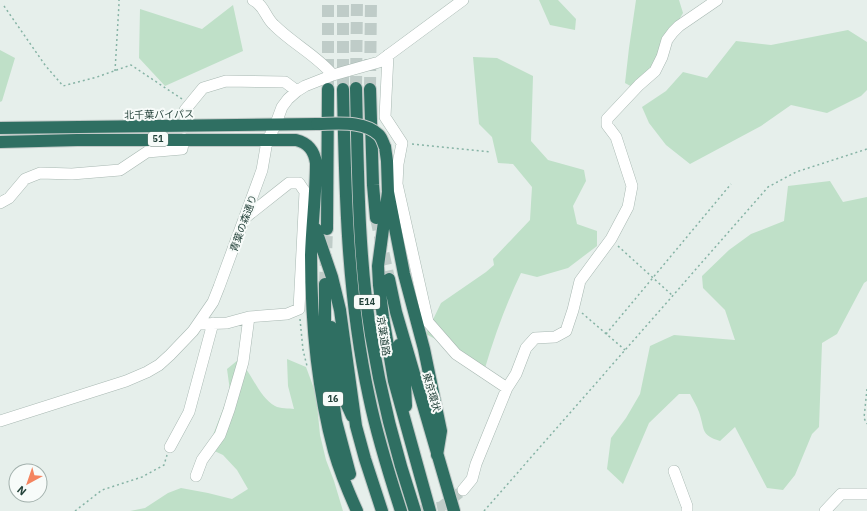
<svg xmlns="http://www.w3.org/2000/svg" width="867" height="511" viewBox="0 0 867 511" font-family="'IBM Plex Sans','Noto Sans JP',sans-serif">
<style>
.green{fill:#bfe0c8}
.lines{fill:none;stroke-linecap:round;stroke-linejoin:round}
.minor-tunnel{stroke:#bfccc8;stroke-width:11;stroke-dasharray:11 5.5;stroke-linecap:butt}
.highway-tunnel{stroke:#bfccc8;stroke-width:12;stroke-dasharray:12 6;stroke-linecap:butt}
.minor-casing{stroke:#a8b8b2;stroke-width:12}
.highway-casing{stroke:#c2cac8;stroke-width:14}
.path{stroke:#86b3a5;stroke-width:1.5;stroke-dasharray:2 3;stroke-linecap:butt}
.minor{stroke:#fff;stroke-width:11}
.highway{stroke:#2f6f62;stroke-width:12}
.highway-bridge-casing{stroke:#c2cac8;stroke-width:14;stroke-linecap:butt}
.highway-bridge{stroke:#2f6f62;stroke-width:12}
.labels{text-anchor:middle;stroke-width:4;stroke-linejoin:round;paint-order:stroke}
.shield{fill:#f7fbf9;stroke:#637a73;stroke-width:1}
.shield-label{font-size:9px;font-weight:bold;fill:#24423a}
.street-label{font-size:10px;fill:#24423a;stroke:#f7fbf9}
</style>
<rect width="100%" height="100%" fill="#e6efeb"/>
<path class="green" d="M539,0H558L576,19L575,30L550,25Z
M636,0H679L683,13L653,64L634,88L625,83L629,48Z
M233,5L243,51L165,86L139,58L140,9L202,29Z
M848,30L867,42V90L861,96L827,113L791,105L761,126L690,164L666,145L649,123L642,107L666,91L683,72L707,78L736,41L771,45Z
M0,50L15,58L2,101L0,102Z
M473,57L497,58L533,76L531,141L548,160L584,170L586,181L573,206L577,224L597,231V246L568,268L537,277L521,273C506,304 495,335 485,368L463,354L426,334L441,303L486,272L494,265L493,259L530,220L532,187L513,164L498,163L492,137L479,124Z
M830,181L843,202L867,197V281L864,283L837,334L822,343L819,427L812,434L795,475L783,490L767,488L735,427L720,441C700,435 705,429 699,412C697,406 693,400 690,394H679L649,423L623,484L607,469L611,438L626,418L640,394L650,346L674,335L735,340L725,310L703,288L702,276L729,250L751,234L784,221L788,186Z
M287,359L306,367L316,394L320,435L326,460L334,481L343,511H130L145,508L168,493L181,488L208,493L232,499L248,489L237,470L223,455L208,448L230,391L227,369L238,360C252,372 259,398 275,406C280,409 289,408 294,409L288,386Z"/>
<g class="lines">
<path class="minor-tunnel" d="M421,511L441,507L463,490"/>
<path class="highway-tunnel" d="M356,88L357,0
M328,89V0
M343,89V0
M370,89L371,0
M376,218L389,279
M325,284L327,229"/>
<g class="minor-casing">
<path id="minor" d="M253,0C265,6 265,17 274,25C293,44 316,55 333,75
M388,55L385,117L402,143L398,164L397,184L428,322L456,354L507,388
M185,126V110L203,88L226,81L285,82L297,91
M0,203L9,198L25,179L40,173L72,174L120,170L147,152L182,149L184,139
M198,324L227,323L249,317L287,314L299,309L305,192L299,183H289L246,217
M0,421L126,381L147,372L159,365L170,355L193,331L213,302L219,287L262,170L267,141L275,126L282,107L288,99L297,91L305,86L333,75L379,62L463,0
M170,447L189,412L213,323
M674,471L687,506V511
M196,476L202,460L220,435L229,410L243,362L249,317
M463,490L472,479L476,464L507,388L516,374L526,348L535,338L555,337L566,331L573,310L580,281L611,239L628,207L632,186L616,137L607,125V119L639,85L655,71L662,57L667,40L673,32L679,26L717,0
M825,511L841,494H867"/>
</g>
<g class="highway-casing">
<path id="highway" d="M356,88C358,170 358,254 371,335C381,395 396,454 415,511
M343,89C345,192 347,296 369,397C377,436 389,474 401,511
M370,89L373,185L376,218
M0,128L317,124
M0,142L77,140H296C308,143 314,150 316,163C316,194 312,224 311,255C311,320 317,388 334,451C340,472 348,491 357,511
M385,147L387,161L388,192L395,228L404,274L424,349L441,431L437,455
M388,192L378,266L379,285L383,317L394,381L430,511
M316,229L318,236L332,277L340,310L356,426L365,459L382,511
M327,229L328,89
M389,279L396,312L454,511
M325,284V341L336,421L350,474
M331,327L343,396L352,416
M399,345L405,383L406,406"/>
</g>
<path class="path" d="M4,6L45,65L63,86L97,77L131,65L182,99
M115,71L119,4V0
M412,144L491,152
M618,246L673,296
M582,313L625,350
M300,319L303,350L307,366
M606,334L731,184
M867,389L864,418L867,424
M75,511L102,490L142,477L164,465L167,455
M484,511L768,187L796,172L867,149"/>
<use href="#minor" class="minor"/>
<use href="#highway" class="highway"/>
<g class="highway-bridge-casing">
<path id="highway-bridge" d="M317,124C336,124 364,120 379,135C382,138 383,143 385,147"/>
</g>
<use href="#highway-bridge" class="highway-bridge"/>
</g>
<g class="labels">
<g class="shield">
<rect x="148" y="132" width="20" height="14" rx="3"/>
<rect x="354" y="295" width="26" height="14" rx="3"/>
<rect x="323" y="392" width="20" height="14" rx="3"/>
</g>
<g class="shield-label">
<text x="158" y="142">51</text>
<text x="367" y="305">E14</text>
<text x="333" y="402">16</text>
</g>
<g class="street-label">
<text transform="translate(159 114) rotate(-1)" y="4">北千葉バイパス</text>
<text transform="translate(243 223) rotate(-70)" y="4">青葉の森通り</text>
<text transform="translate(384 336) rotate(81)" y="4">京葉道路</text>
<text transform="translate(432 392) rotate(74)" y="4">東京環状</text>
</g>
</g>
<g transform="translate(28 483) rotate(220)"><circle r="19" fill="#f7fbf9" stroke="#a3b1ad"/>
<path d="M0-3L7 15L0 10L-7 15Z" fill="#f4845f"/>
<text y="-6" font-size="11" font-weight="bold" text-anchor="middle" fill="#24423a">N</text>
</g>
</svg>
